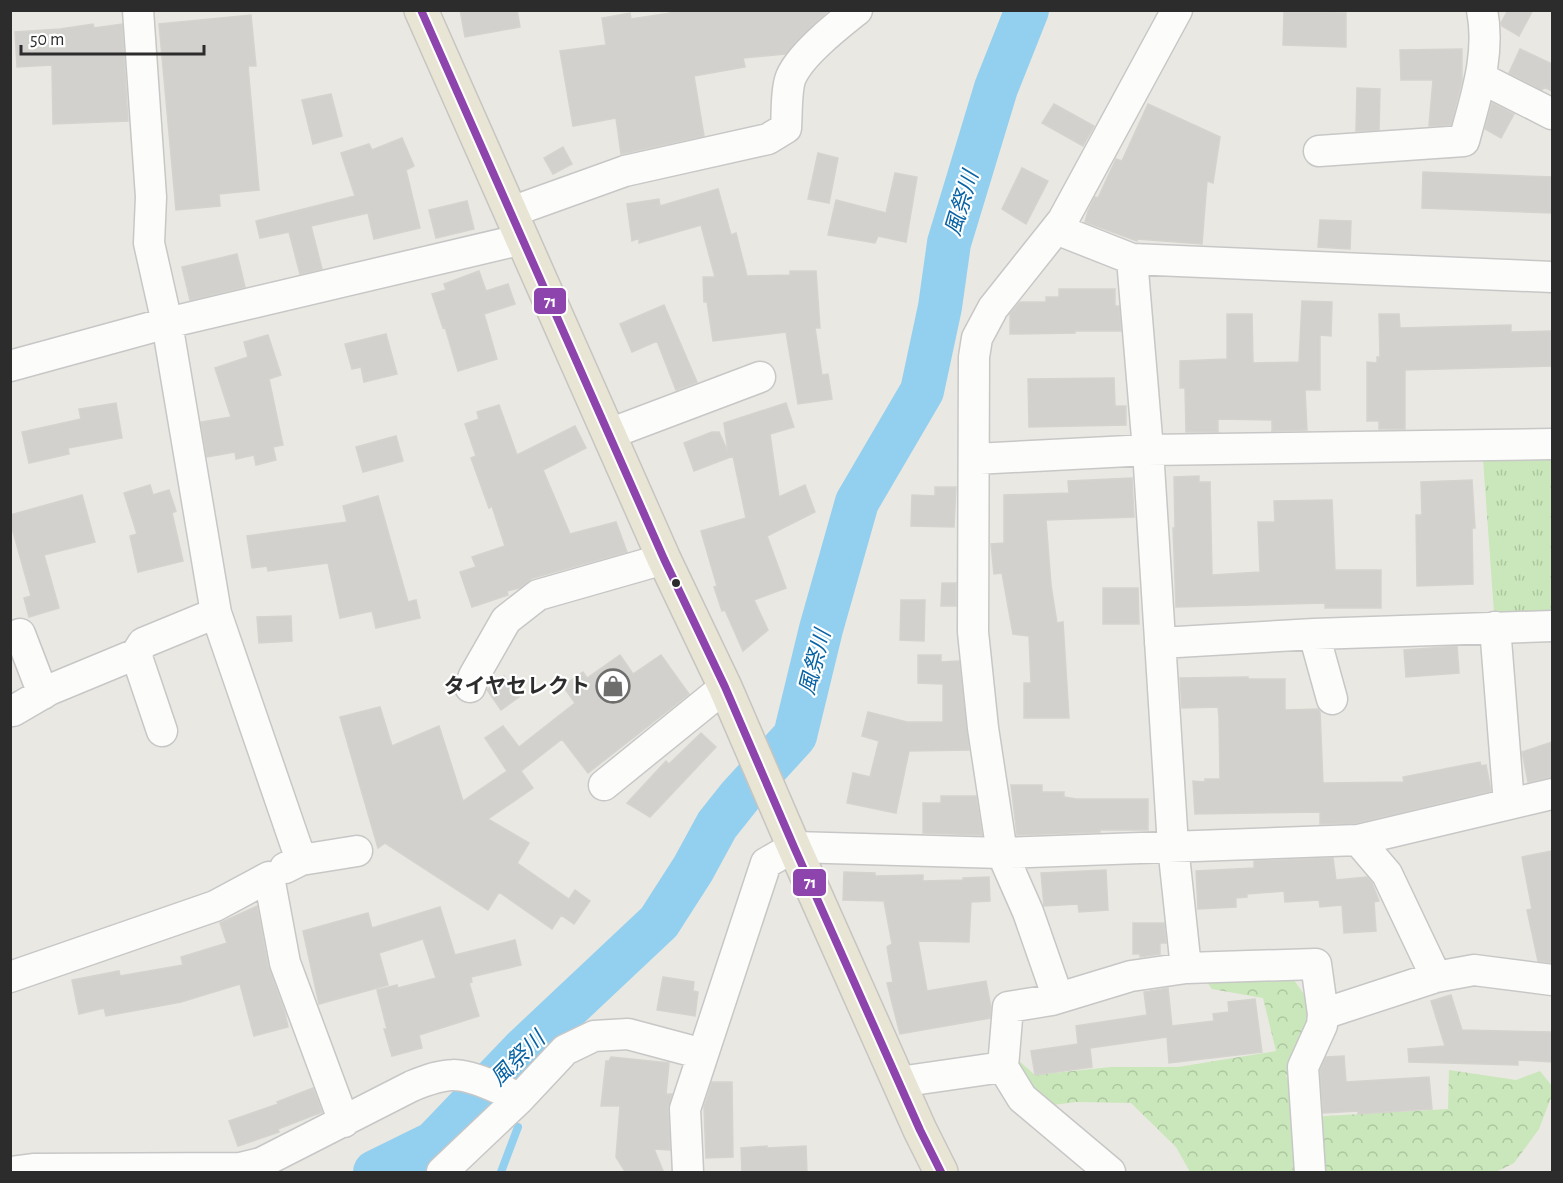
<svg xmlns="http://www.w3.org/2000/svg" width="1563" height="1183" viewBox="0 0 1563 1183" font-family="'Alegreya Sans','Noto Sans JP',sans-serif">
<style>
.forest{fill:url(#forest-crowns)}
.park{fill:url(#park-tufts)}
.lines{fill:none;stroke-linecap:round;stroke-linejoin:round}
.stream{stroke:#93d0ef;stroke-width:8}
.river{stroke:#93d0ef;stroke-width:44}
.building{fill:#d3d1cd;stroke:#d5d3ce;stroke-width:1.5}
.minor-casing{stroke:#c8c7c7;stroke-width:33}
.major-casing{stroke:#c6c5c2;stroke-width:36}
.minor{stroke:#fcfcfb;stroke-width:30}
.major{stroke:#e8e5d4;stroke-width:33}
.bus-1-casing{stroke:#fff;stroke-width:12}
.bus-1{stroke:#8e44ad;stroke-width:8}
.bus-dot{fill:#2c2c2c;stroke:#fff;stroke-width:2}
.labels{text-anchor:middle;stroke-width:4.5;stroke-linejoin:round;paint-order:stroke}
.poi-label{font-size:21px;font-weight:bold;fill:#2c2c2c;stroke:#fff;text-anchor:end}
.water-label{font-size:22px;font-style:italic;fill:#0863a5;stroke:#fff}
.line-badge{stroke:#fff;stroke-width:2}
.badge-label{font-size:16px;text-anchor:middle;font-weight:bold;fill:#fff}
</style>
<defs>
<pattern id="forest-crowns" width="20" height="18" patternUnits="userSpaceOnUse" patternTransform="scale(1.5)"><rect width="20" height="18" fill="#c9e7ba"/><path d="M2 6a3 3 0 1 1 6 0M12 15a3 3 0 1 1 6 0" fill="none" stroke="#adc6a0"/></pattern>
<pattern id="park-tufts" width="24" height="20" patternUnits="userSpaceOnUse" patternTransform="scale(1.5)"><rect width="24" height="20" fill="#c9e7ba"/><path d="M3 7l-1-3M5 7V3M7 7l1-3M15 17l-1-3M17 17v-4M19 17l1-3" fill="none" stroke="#adc6a0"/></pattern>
</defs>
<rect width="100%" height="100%" fill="#eae8e2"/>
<path class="forest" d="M1200,973L1291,976L1316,1011L1286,1076L1309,1117L1448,1109L1449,1070L1516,1080L1540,1071L1552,1086V1095L1539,1129L1514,1163L1496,1172H1190L1176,1147L1131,1103L1076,1102L1038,1107L1010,1053L1035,1075L1111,1067H1178L1276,1051L1263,998L1212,989Z"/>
<path class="park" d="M1552,444V626L1495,627L1482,445Z"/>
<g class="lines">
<path class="stream" d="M521,1079L524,1049
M501,1172L518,1127"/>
<path class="river" d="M375,1172L434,1143L524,1049L659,922L693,869L717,825L740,796L795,736L821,629L857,502L922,391L940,307L949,243L996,88L1027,10"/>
</g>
<path class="building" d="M460,10H517L520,27L465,37Z
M670,10H829L799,38L785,54L743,58L745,67L694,76L704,136L621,154L616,118L573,126L560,51L606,45L602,18L630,13L631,19L670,13Z
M1508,10H1533L1519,36L1502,26L1501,23Z
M1284,12L1346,13V47L1283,45Z
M251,15L256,66H248L259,190L219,194L220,206L176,210L159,24Z
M93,24L94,28L122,24L128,121L53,124L52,65L17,67L15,32L60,29Z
M1462,49V80L1451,125L1429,126L1433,80H1401L1400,50Z
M1520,49L1552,64V91L1544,87L1542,90L1509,73Z
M1357,88L1380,89L1379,130L1356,131Z
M331,94L342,136L313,144L302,100Z
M1492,103L1514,114L1501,138L1485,129Z
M1054,104L1094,126L1083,146L1042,123Z
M1148,104L1220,137L1213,183L1207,181L1202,244L1137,239V241L1085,222L1088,211L1095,197L1098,198L1116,159L1122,161Z
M402,138L414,166L406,170L420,228L374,239L368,213L311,226L322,269L300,274L289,232L260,238L256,221L355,196L341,153L369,144L372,150Z
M563,147L572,164L553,174L544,158Z
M818,153L838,158L829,203L808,199Z
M1022,168L1048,181L1026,224L1002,209Z
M1423,172L1552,177V213L1422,208Z
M895,173L917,177L906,242L878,236L875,243L828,235L836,200L886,213Z
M718,189L731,235L736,233L747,276L790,275V271H816L820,328H815L822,375L828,374L832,399L798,404L786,332L713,341L707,302H704L703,277H715L701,225L639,243V238L632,241L627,204L659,199L660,206Z
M467,201L474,229L436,238L429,210Z
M1320,220L1351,221L1350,249L1318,247Z
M237,254L245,287L190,300L182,267Z
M479,271L486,291L508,284L515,304L484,314L497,359L458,371L445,327L443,328L432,294L446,290L444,284Z
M1059,289H1115V306H1119L1121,331H1075V333L1010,334V314L1020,302H1046V297H1059Z
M1302,301L1332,302L1331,336L1320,335V390H1305L1307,430L1272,431V420L1218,419V432H1186L1185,388H1180V361L1227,359V314H1252L1253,363L1299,362Z
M664,305L697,382L676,390L657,341L632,352L620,324Z
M1379,314H1399L1400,328L1511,325V332L1552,331V366L1405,370V429H1379V421H1367V362L1377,363V357H1380Z
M386,334L397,374L364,382L361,367L352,369L345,344Z
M268,335L281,375L269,379L283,445L273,447L276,460L256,465L254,455L236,459L235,452L207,457L201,422L231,417L215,368L248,357L244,342Z
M1114,378L1115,406H1126V425L1029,427L1028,379Z
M116,403L122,438L68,448L69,454L29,463L22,432L81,419L79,409Z
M786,403L794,427L770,434L779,497L805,485L815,512L767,536L786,588L754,600L768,630L743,651L725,610L722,611L714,587L717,586L701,531L746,518L733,456L694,471L684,443L712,432H719L728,452L724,423Z
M499,405L517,455L575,426L586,448L543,470L570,534L616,522L627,552L533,578L519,588L507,591L508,595L472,607L460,572L476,567L472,557L505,546L492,506L489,508L471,458L476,456L465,424L479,419L477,412Z
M396,436L403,461L363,472L356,447Z
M1199,476V482H1210L1212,575L1260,572L1258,522H1275L1274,501L1332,500L1335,570H1381V608H1325V603L1176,607L1173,528H1175L1174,477Z
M1132,478L1134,517L1046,520L1051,585L1057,623L1063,622L1069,718H1024V683H1031L1029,636L1013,634L1002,573L994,574L991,544L1004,543V495L1069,493L1068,481Z
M1472,480L1475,528H1472L1473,584L1417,586L1416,515H1422L1421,482Z
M150,485L153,495L169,490L176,511L172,513L183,561L138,572L130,536L137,534L124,493Z
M935,487H956L954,527L911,526L912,495L935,496Z
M82,495L95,542L44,555L59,608L29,617L24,598L31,596L10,521V515Z
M378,496L408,602L416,600L420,618L376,628L372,611L340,618L328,563L268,571L267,566L252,568L247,536L347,522L343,506Z
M942,583H956V606H941Z
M1103,588H1138L1139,624H1103Z
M901,600H925L924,641L900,640Z
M291,616L292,641L259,643L257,617Z
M1457,646L1459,673L1406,677L1404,650Z
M620,655L633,674L661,655L689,694L588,773L562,739L521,771L533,788L488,819L529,843L517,863L569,899L575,890L590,901L574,924L561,915L552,929L499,892L488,910L385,843L378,848L340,717L380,707L392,746L439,726L463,801L507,771L485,738L503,726L519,747L575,703L563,686L583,672L587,678Z
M918,655H941V662L959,661L969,750L909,751L896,813L847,803L853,773L870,777L879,741L862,736L868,712L907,722H943V684L918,683Z
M504,676L519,697L501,710L487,690Z
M1248,677V679H1285V710L1318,709L1320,712L1323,783L1404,782L1403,777L1480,762L1481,766L1486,765L1491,791L1356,823L1320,824V812L1195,814L1193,781L1205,782V779H1220L1219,717L1218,707L1182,708L1180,678Z
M701,733L716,747L650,817L627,803L666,761L669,764Z
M1552,742V777L1528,782L1522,752Z
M1011,785H1042V792H1064V797L1076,799H1148V830H1100V832L1017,835Z
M941,796H976L982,835L923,833V803H941Z
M1552,851V963L1538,961L1527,910L1532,909L1522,857Z
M1333,858L1336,880L1367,877L1372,883L1379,901L1374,902L1376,931L1344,933L1342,905L1320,907L1319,900L1285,902L1284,891L1247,894V897L1236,898V907L1198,909L1196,871L1254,868V861Z
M1106,870L1108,910L1079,912L1078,904L1044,906L1041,873Z
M844,872L875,873V876L923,875V881L963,880V878L989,877L990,901L971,902L969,942L918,941L927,991L986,981L991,1008L990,1018L900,1034L887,983L893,982L887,947L892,944L884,901L843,900Z
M257,906L268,966L285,1013L288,1027L254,1036L240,984L181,1002L106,1016L104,1008L79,1014L72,980L119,971L120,976L183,965L181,957L227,943L220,923Z
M440,907L455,955L515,940L521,965L471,977L472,982L469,983L479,1016L419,1035L422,1048L392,1056L384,1029H387L377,990L397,985L398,988L436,978L423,939L379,953L388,985L319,1004L303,931L368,913L372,928Z
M1133,923H1164L1166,943H1160V954L1140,957V954H1133Z
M663,977L694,982L693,991L698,992L695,1016L657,1010Z
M1168,988L1172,1026L1214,1021L1213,1014L1229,1012L1228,1002L1255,999L1262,1052L1169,1063L1167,1037L1090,1048L1092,1067L1035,1075L1031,1051L1078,1044L1076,1026L1147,1015L1144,992Z
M1451,995L1462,1030L1552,1032V1062L1518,1060V1065L1409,1062L1408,1049L1445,1046L1431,1001Z
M1344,1056L1346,1082L1429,1077L1432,1109L1358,1114V1111L1323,1113L1320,1070L1326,1057Z
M611,1057L669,1063L666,1094H672L668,1110L670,1150L654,1149L664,1173H626L616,1157L620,1106H601L606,1061H609Z
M712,1082H732L733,1157L706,1158L704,1107Z
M313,1088L322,1112L278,1129L279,1132L238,1146L229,1121L278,1104L277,1102Z
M767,1146V1148L806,1146L807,1173H742L741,1148Z"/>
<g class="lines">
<g class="minor-casing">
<path id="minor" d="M138,10L151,197L149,243L167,323L216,613L143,643L136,654L162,731
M1481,78L1552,114
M1319,151L1464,141C1475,99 1491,55 1482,10
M511,212L625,171L768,139L786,128C787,114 786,89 791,77C801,54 837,26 857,10
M1056,229L1132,259L1552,277
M1132,259L1148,450L1173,846L1186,968
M10,366L167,323L523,239
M609,434L760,377
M975,459L1148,450L1552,444
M216,613L301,860
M1495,627L1509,804
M20,634L43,694
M1314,634L1332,699
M1160,643L1314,634L1552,626
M470,687L474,676L506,620L538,595L664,559
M13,711L49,690L136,654
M604,785L725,687
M1358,840L1387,874L1436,977
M285,868L301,860L357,851
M10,977L215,906L269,877L285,963L344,1122
M1058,998L1028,912L1002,853L983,728L973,632L974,357L977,338L993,308L1063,220L1177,10
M1323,1014L1436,977L1474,970L1552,980
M1003,1067L1008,1007L1052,1000L1131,976L1186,968L1316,964L1323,1014L1322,1025L1303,1067L1310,1172
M899,1082L1003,1067L1022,1098L1110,1172
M10,1172L33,1169L240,1168L261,1163L412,1086C447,1072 458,1071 493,1086C502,1090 511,1094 519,1099
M442,1172L519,1099L565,1050L594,1036L628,1034L703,1054
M688,1172L685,1109L766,863L794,847L1002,853L1358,840L1552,794"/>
</g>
<g class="major-casing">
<path id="major" d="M421,10L664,559L725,687L794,847L920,1130L941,1172"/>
</g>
<use href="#minor" class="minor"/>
<use href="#major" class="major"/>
<g class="bus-1-casing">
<path id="bus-1" d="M421,10L664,559L725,687L794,847L920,1130L941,1172"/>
</g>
<use href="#bus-1" class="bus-1"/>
</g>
<defs>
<g id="shop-ring" transform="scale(1.725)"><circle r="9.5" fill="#fff" stroke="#6e6e6c" stroke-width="1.5"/><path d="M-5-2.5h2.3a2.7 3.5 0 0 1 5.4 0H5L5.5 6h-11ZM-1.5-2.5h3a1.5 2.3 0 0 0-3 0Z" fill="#6e6e6c"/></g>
</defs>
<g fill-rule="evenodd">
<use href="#shop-ring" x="613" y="686"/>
</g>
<circle class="bus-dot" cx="676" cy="583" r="5"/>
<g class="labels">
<g class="poi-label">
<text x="590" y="693">タイヤセレクト</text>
</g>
<g class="water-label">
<text transform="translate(961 203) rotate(-73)" y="8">風祭川</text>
<text transform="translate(814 662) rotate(-75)" y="8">風祭川</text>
<text transform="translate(517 1058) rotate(-45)" y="8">風祭川</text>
</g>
</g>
<g class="line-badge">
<rect x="533" y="287" width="34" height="28" rx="6" fill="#8e44ad"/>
<rect x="792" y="868" width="35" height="29" rx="6" fill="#8e44ad"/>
</g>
<g class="badge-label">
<text x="550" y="307">71</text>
<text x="810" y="888">71</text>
</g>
<rect width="1563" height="1183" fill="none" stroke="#2c2c2c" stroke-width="24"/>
<path d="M21 45v9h183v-9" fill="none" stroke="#2c2c2c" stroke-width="3"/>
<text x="30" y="45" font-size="18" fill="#2c2c2c" stroke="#ffffff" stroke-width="4.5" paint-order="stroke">50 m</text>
</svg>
